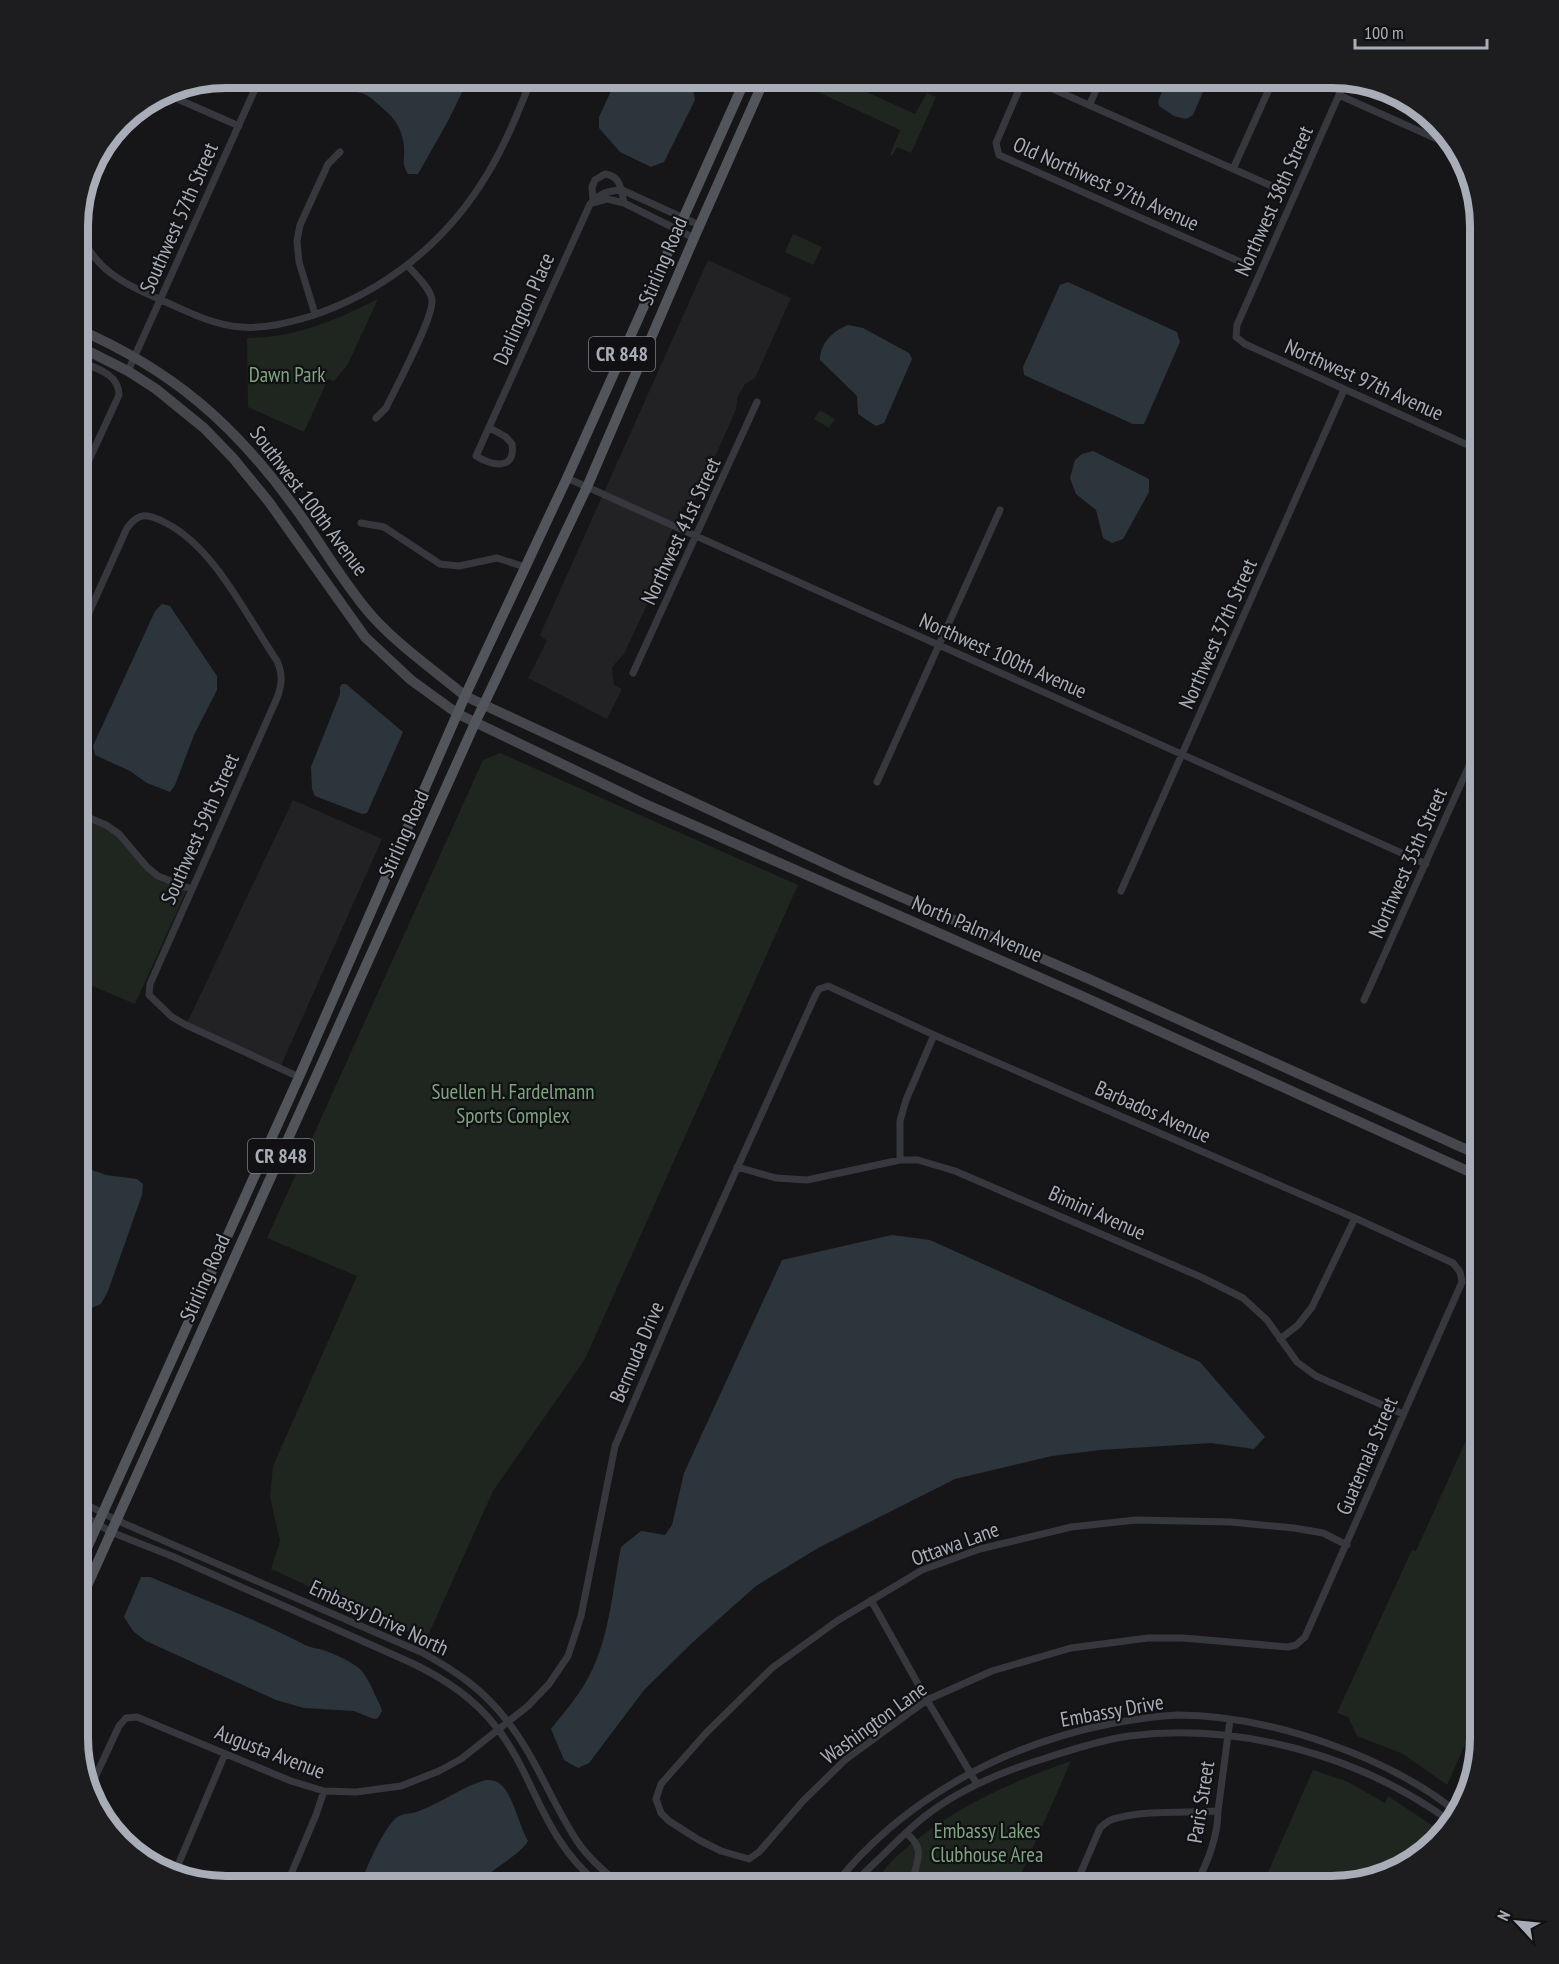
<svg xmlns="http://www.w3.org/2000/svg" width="1559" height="1964" viewBox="0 0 1559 1964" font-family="'PT Sans Narrow',sans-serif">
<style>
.built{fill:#222225}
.green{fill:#1e261f}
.water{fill:#2c353c}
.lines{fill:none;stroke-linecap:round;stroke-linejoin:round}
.street{stroke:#37383d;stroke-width:7}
.secondary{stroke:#45474d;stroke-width:10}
.primary{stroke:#53555c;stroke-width:10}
.labels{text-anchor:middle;stroke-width:4.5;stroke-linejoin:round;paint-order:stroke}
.shield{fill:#111113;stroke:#7b7e86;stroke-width:1.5}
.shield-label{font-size:20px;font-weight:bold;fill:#a8adb8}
.street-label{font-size:21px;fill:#a8adb8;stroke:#111113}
.park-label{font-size:21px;fill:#7fa381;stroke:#111113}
.rim{fill:none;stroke:#a8adb8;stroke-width:8}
</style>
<rect width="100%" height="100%" fill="#161618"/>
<path class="built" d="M708,260L791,298L755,378L745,384L738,396L736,409L728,428L691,509L683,506L665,546L671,553L624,654L612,667L614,685L622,689L607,719L528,678L547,641L540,635Z
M293,800L382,839L280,1068L186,1025Z"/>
<path class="green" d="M824,78H836L915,114L927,93L936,97L911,153L897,147L892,156L890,155L900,130L818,92Z
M793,234L822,247L813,265L785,252Z
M378,299L348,364L334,381L328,379L304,432L248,407L247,338C294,338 337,320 378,299Z
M820,410L835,419L829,428L814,419Z
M500,753L798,885L585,1359L493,1491L426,1640L271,1569L280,1541L270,1497L273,1466L357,1276L267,1238L483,760Z
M78,814L112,829L147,867L188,887L135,1004L78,980Z
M1481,1420V1708L1447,1785L1403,1754L1357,1736L1348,1717L1337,1713L1412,1550L1416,1551L1473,1425L1478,1427Z
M1071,1761L1016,1886H870C880,1876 888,1864 898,1855C950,1809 1006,1784 1071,1761Z
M1313,1770L1348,1782L1385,1803L1388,1796L1442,1832L1415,1861L1333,1886H1262Z"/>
<path class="water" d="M327,78H469L448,121L418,174H408C401,162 405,160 404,147C401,121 390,115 371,98C359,87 334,95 327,78Z
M617,78H671L693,89L695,100L664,162L651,167L620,152L599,128V117Z
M1168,78H1209L1193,115L1186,119L1174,116L1159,106L1158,101Z
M1068,282L1177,332L1180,342L1144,424H1133L1024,375L1023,367L1060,285Z
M848,325L863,328L909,353L912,359L884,423L876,426L858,414L857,396L820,360C820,343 833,331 848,325Z
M1093,451L1149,479V492L1123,539L1112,543L1103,538L1096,510L1076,494L1070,478L1075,460L1082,454Z
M162,604L170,606L217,676V690L194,735L175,785L170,792L147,783L130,771L95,755L93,746L155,611Z
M342,684H346L403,732L367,813L362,814L315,796L312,789L311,767L340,694V687Z
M78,1165L106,1175L137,1179L143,1184L142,1195L108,1291L101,1304L91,1308L78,1307Z
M892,1235L930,1240L1200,1362L1265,1437L1254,1449L1211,1443L1100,1450L1052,1456L955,1479L818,1548L756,1586L694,1641L644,1690L589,1763L578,1768L564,1760L551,1729C566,1710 583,1691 593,1668C610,1631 613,1587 621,1547L641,1531L665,1535L672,1525L684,1473L782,1260Z
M141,1577H150C202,1599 256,1619 305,1645C311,1648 317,1648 323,1650C335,1654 350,1661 360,1669C369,1678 374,1694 380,1705L382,1711L378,1718L374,1719L354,1711L304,1708L276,1700L146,1641L134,1632L124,1617Z
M486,1780C491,1780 496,1780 500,1784C513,1794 519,1826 528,1841C520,1855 488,1872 474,1886H360C365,1870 382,1832 394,1820C401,1812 410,1815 419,1811C441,1803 465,1785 486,1780Z"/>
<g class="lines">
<path class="street" d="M1024,78L996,143L999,155L1243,263
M1028,78L1283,191
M1346,79L1237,325L1236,337L1245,344L1481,451
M164,93L239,126
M1339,95L1457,148
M1090,104L1101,78
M1233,169L1274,78
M593,200L592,187L595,180L605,174C621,176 621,190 624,203
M592,203L607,199L624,203L694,238
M78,227C94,273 128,285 168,303C192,314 215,325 241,327C264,329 287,323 308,317C385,292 447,242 488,173C506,143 519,110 532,78
M315,314L299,262L297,241L300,225L328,164L340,152
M128,371L260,78
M376,418L386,408C395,389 434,317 432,300C431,289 416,275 408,266
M490,428L506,437L512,444C516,472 491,465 476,456L590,204C600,193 607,191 622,190L699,225
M567,478L1426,864
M78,484L119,395C119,373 95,368 78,361
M361,523L384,527L440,564L459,566L497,558L525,567
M78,637L127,528C139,511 149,514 166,523C215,548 247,617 277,661C283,674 282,685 277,698L150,984L149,995L172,1017L186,1025L299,1077
M633,673L757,402
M877,782L1000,510
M78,813L106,825L119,834L147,867L158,876L191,889
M1121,891L1344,390
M1364,1000L1481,739
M900,1160V1121L906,1100L934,1035
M737,1167L776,1178L807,1180L900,1160H918L955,1171L1201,1277L1243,1298L1267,1320L1297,1362L1316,1376L1403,1414
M1280,1339L1298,1325L1312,1307L1355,1218
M78,1500L116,1520L423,1653C457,1672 484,1690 508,1722C536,1758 552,1803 577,1841C589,1859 606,1873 622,1886
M78,1512L111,1532L174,1557L414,1664C446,1680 475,1699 497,1728C524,1762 536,1805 560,1841C571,1858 585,1873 600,1886
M871,1600L927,1700L977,1784
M92,1784L119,1726L126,1718L137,1717L291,1781L324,1791L356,1792L401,1786L439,1771L461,1759L528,1706L549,1684L568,1656L581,1616L615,1446L682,1290L815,996L819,989L828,986L934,1035L1355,1218L1453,1263L1460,1272L1462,1282L1305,1637L1296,1645L1288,1647L1183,1638H1148L1071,1648L992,1671L927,1700L845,1760L803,1801L759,1852L749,1859L721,1851L699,1840L669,1821L661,1813L656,1799L661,1784L706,1733L772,1668L837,1621L922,1570L980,1549L1071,1527L1136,1520L1231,1522L1294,1528L1323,1533L1347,1545
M906,1833C925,1848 918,1858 913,1879
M175,1872L225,1754
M286,1886L316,1815L324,1791
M834,1886C901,1800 1004,1745 1109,1724C1131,1720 1155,1716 1177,1715C1268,1715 1389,1756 1459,1814
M852,1886C862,1874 874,1864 884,1854C897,1841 910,1828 924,1817C959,1789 1003,1771 1046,1758C1073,1749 1102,1740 1129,1736C1240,1722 1361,1756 1451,1822
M1075,1886L1100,1828C1105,1823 1110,1819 1117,1818C1146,1810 1187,1813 1218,1811
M1196,1886C1207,1862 1218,1838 1218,1811L1230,1720"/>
<path class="secondary" d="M78,329C172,370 233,423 293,505C320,541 342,582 372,616C399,646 434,670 465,696L846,873L1089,979L1481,1156
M78,346L128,371L156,389L204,428L233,458L269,502L365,637L411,680L458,714L643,803L1082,996L1481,1177"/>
<path class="primary" d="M78,1568L299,1077L465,696L567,478L746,78
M78,1606L475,723L587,487L694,238L765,78"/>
</g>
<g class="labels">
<g class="shield">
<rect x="589" y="337" width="66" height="34" rx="4.5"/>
<rect x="248" y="1139" width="66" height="34" rx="4.5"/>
</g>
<g class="shield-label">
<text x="622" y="361">CR 848</text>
<text x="281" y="1163">CR 848</text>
</g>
<g class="street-label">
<text transform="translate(1106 184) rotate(24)" y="7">Old Northwest 97th Avenue</text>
<text transform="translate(1274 201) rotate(-66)" y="7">Northwest 38th Street</text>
<text transform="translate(179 218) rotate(-66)" y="7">Southwest 57th Street</text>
<text transform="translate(663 261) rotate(-67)" y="7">Stirling Road</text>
<text transform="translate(524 309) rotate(-66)" y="7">Darlington Place</text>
<text transform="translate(1364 380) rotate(24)" y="7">Northwest 97th Avenue</text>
<text transform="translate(309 501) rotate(53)" y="7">Southwest 100th Avenue</text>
<text transform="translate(681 531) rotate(-65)" y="7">Northwest 41st Street</text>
<text transform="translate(1218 634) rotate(-66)" y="7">Northwest 37th Street</text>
<text transform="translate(1003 656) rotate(24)" y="7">Northwest 100th Avenue</text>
<text transform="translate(200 829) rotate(-66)" y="7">Southwest 59th Street</text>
<text transform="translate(404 834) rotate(-66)" y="7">Stirling Road</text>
<text transform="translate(1408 863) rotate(-66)" y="7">Northwest 35th Street</text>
<text transform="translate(977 929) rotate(23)" y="7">North Palm Avenue</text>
<text transform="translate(1153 1112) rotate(24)" y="7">Barbados Avenue</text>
<text transform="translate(1097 1213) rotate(24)" y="7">Bimini Avenue</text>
<text transform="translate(205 1278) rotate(-66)" y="7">Stirling Road</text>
<text transform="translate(637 1352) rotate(-67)" y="7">Bermuda Drive</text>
<text transform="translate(1367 1456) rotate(-67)" y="7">Guatemala Street</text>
<text transform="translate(955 1544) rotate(-20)" y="7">Ottawa Lane</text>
<text transform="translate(379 1618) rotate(25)" y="7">Embassy Drive North</text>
<text transform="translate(1112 1711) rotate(-10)" y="7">Embassy Drive</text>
<text transform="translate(874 1723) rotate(-36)" y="7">Washington Lane</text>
<text transform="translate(270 1752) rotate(21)" y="7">Augusta Avenue</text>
<text transform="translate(1201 1802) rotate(-81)" y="7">Paris Street</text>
</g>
<g class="park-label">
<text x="287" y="382">Dawn Park</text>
<text x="513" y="1099">Suellen H. Fardelmann<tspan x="513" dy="24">Sports Complex</tspan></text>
<text x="987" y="1838">Embassy Lakes<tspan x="987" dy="24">Clubhouse Area</tspan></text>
</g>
</g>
<path d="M0 0H1559V1964H0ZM226 88H1332A138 138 0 0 1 1470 226V1738A138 138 0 0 1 1332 1876H226A138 138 0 0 1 88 1738V226A138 138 0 0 1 226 88Z" fill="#1d1d20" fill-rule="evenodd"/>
<path class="rim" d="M226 88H1332A138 138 0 0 1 1470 226V1738A138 138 0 0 1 1332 1876H226A138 138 0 0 1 88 1738V226A138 138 0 0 1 226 88Z"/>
<g transform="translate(1517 1922) rotate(296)" stroke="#111113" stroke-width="4.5" paint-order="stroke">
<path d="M0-4.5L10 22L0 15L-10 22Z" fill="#a8adb8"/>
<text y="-9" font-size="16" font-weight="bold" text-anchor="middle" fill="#a8adb8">N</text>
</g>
<path d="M1355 39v9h132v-9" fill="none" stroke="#a8adb8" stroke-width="3"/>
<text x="1364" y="39" font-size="18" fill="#a8adb8" stroke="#111113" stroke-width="4.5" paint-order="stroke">100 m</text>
</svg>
